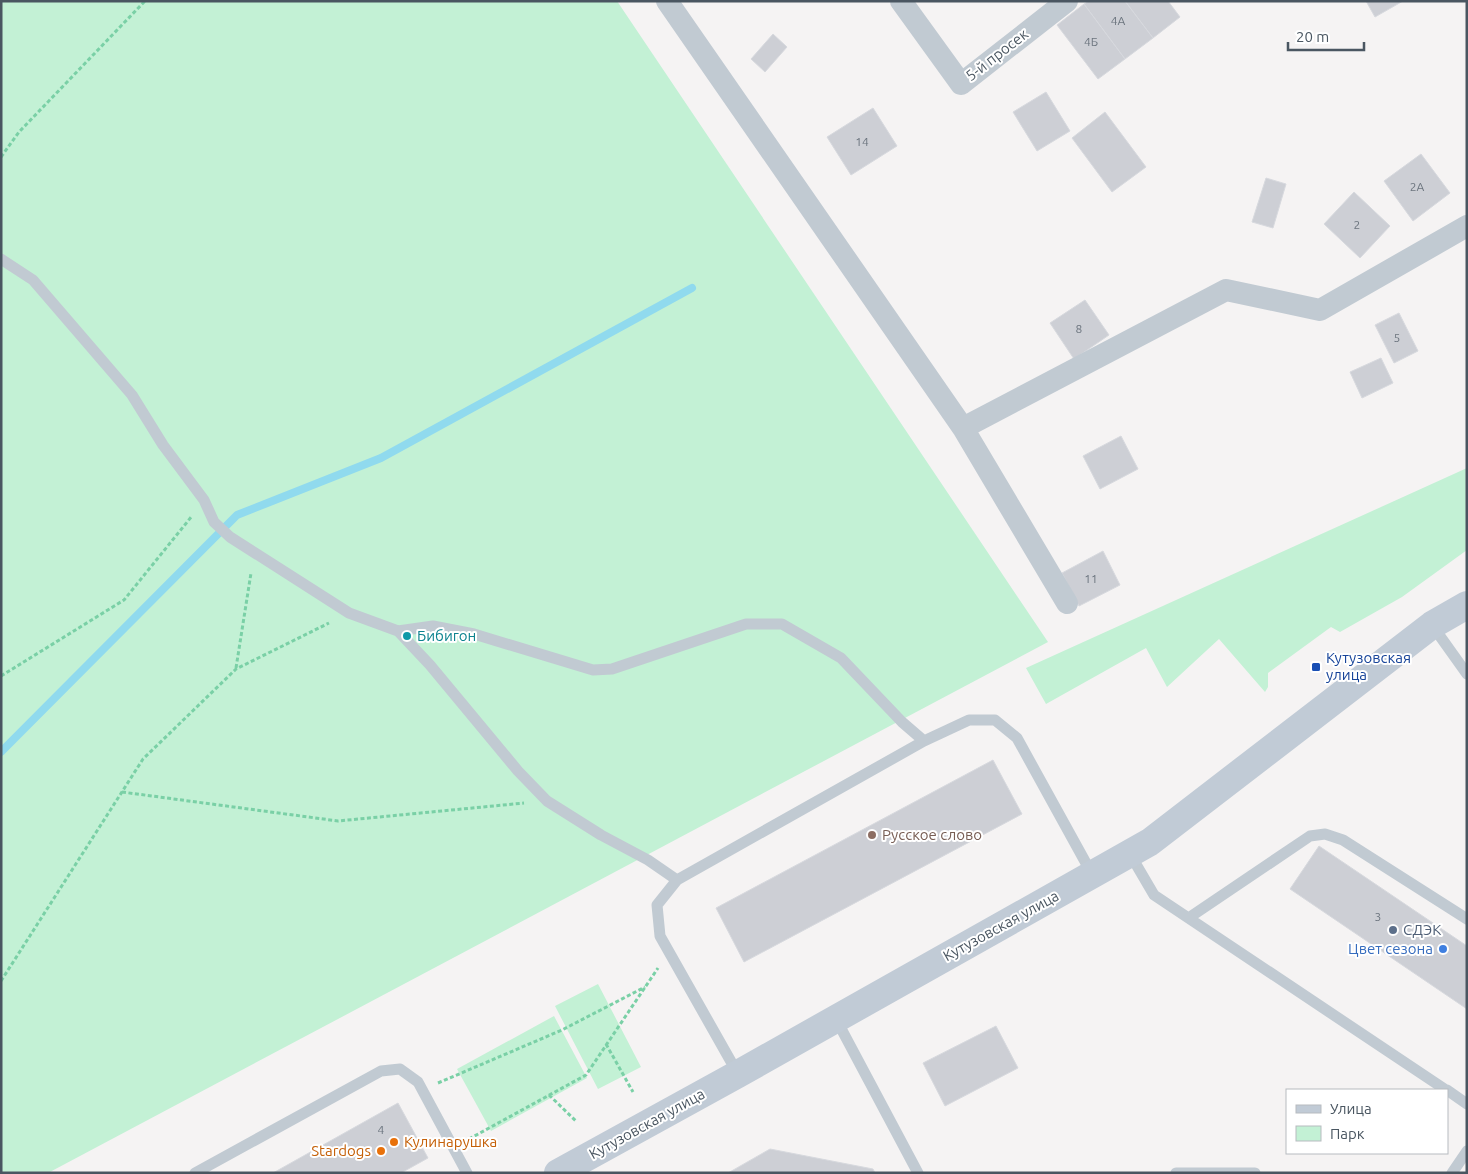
<svg xmlns="http://www.w3.org/2000/svg" width="1468" height="1174" viewBox="0 0 1468 1174" font-family="Ubuntu,sans-serif">
<style>
.green{fill:#c3f1d5}
.lines{fill:none;stroke-linecap:round;stroke-linejoin:round}
.stream{stroke:#90daee;stroke-width:8}
.building{fill:#cdcfd5;stroke:#d7d9de}
.path{stroke:#7ad0a6;stroke-width:3;stroke-dasharray:4 2.5;stroke-linecap:butt}
.lane{stroke:#c1cad2;stroke-width:11}
.street{stroke:#c1cad2;stroke-width:22}
.secondary{stroke:#c1cbd6;stroke-width:28}
.culture-dot{fill:#0f9aa8;stroke:#fff;stroke-width:2}
.transit-dot{fill:#1a4fb4;stroke:#fff;stroke-width:2}
.education-dot{fill:#8d6e63;stroke:#fff;stroke-width:2}
.service-dot{fill:#5c6f8a;stroke:#fff;stroke-width:2}
.shop-dot{fill:#3f7fe0;stroke:#fff;stroke-width:2}
.food-dot{fill:#e8710a;stroke:#fff;stroke-width:2}
.labels{text-anchor:middle;stroke-width:4;stroke-linejoin:round;paint-order:stroke}
.number-label{font-size:12px;fill:#6b747e}
.street-label{font-size:15px;fill:#4a5661;stroke:#fff}
.culture-label{font-size:15px;fill:#0d838f;stroke:#fff;text-anchor:start}
.transit-label{font-size:15px;fill:#164399;stroke:#fff;text-anchor:start}
.education-label{font-size:15px;fill:#785e54;stroke:#fff;text-anchor:start}
.service-label{font-size:15px;fill:#4e5e75;stroke:#fff;text-anchor:start}
.shop-label{font-size:15px;fill:#366cbe;stroke:#fff;text-anchor:end}
.food-label{font-size:15px;fill:#c56008;stroke:#fff;text-anchor:start}
</style>
<rect width="100%" height="100%" fill="#f5f3f3"/>
<path class="green" d="M1,1H617L1048,642L48,1173H1Z
M1467,468V550L1402,597L1340,632L1331,627L1268,673V687L1265,692L1219,639L1167,687L1146,648L1046,704L1026,668Z
M598,984L641,1067L598,1089L555,1006Z
M554,1016L587,1078L491,1131L457,1069Z"/>
<g class="lines">
<path class="stream" d="M1,752L237,515L381,458L692,288"/>
</g>
<path class="building" d="M1089,1H1125L1153,38L1125,59L1084,4Z
M1125,1H1168L1180,17L1153,38Z
M1366,1H1403L1375,17Z
M1084,4L1125,59L1098,79L1057,25Z
M773,34L787,47L765,72L751,59Z
M1046,92L1070,131L1037,151L1013,112Z
M873,108L897,146L851,175L827,137Z
M1105,112L1146,167L1112,192L1072,138Z
M1421,154L1450,193L1413,221L1384,181Z
M1266,178L1286,184L1273,228L1252,222Z
M1354,192L1390,226L1360,258L1324,224Z
M1085,300L1109,335L1074,359L1050,323Z
M1399,313L1418,351L1394,363L1375,325Z
M1381,358L1393,383L1362,398L1350,372Z
M1121,436L1138,469L1100,489L1083,456Z
M1103,551L1120,585L1079,606L1062,573Z
M993,760L1022,814L744,962L716,908Z
M1319,846L1467,946V1009L1290,889Z
M996,1026L1018,1068L945,1106L923,1063Z
M398,1103L428,1158L401,1173H273Z
M770,1149L873,1169L875,1173H728Z"/>
<g class="lines">
<path class="path" d="M1,157L19,132L145,1
M236,668L251,573
M1,676L124,600L192,516
M122,792L338,821L524,803
M1,981L143,759L236,669L329,623
M606,1044L633,1092
M438,1083L562,1030L645,987
M549,1095L577,1122
M469,1139L586,1075L658,968"/>
<path class="lane" d="M1,259L33,280L132,395L163,445L204,500L214,522L230,537L349,613L398,631L430,665L518,771L547,801L601,835L648,860L677,880
M1432,625L1467,674
M398,631L433,626L474,634L593,670L612,669L746,624H782L841,658L902,722L924,741
M1130,854L1154,895L1446,1090
M1190,917L1310,836L1325,834L1343,840L1467,919
M836,1019L918,1173
M738,1074L660,936L657,905L677,880L924,741L969,720H995L1017,738L1092,874
M1447,1090L1467,1104
M195,1173L381,1071L400,1069L418,1082L467,1173
M1176,1173H1255
M1452,1173L1467,1151"/>
<path class="street" d="M667,1L963,428L1067,603
M901,1L961,84L1067,1
M963,428L1226,290L1320,310L1467,226"/>
<path class="secondary" d="M558,1173L738,1074L1150,842L1432,625L1467,605"/>
</g>
<circle class="culture-dot" cx="407" cy="636" r="5"/>
<rect class="transit-dot" x="1311" y="662" width="10" height="10" rx="2.5"/>
<circle class="education-dot" cx="872" cy="835" r="5"/>
<circle class="service-dot" cx="1393" cy="930" r="5"/>
<circle class="shop-dot" cx="1443" cy="949" r="5"/>
<g class="food-dot">
<circle cx="394" cy="1142" r="5"/>
<circle cx="381" cy="1151" r="5"/>
</g>
<g class="labels">
<g class="number-label">
<text x="1118" y="25">4А</text>
<text x="1091" y="46">4Б</text>
<text x="862" y="146">14</text>
<text x="1417" y="191">2А</text>
<text x="1357" y="229">2</text>
<text x="1079" y="333">8</text>
<text x="1397" y="342">5</text>
<text x="1091" y="583">11</text>
<text x="1378" y="921">3</text>
<text x="381" y="1134">4</text>
</g>
<g class="street-label">
<text transform="translate(997 55) rotate(-38)" y="5">5-й просек</text>
<text transform="translate(1001 926) rotate(-29)" y="5">Кутузовская улица</text>
<text transform="translate(647 1124) rotate(-29)" y="5">Кутузовская улица</text>
</g>
<g class="culture-label">
<text x="417" y="641">Бибигон</text>
</g>
<g class="transit-label">
<text x="1326" y="663">Кутузовская<tspan x="1326" dy="17">улица</tspan></text>
</g>
<g class="education-label">
<text x="882" y="840">Русское слово</text>
</g>
<g class="service-label">
<text x="1403" y="935">СДЭК</text>
</g>
<g class="shop-label">
<text x="1433" y="954">Цвет сезона</text>
</g>
<g class="food-label">
<text x="404" y="1147">Кулинарушка</text>
<text x="371" y="1156" text-anchor="end">Stardogs</text>
</g>
</g>
<rect width="1468" height="1174" fill="none" stroke="#4a5661" stroke-width="5"/>
<rect x="1286" y="1089" width="162" height="65" fill="#ffffff" stroke="#b7bbc0"/>
<rect x="1296" y="1105" width="25" height="8" fill="#c1cbd6" stroke="#b7bbc0"/>
<text x="1330" y="1114" font-size="15" fill="#4a5661">Улица</text>
<rect x="1296" y="1126" width="25" height="15" fill="#c3f1d5" stroke="#b7bbc0"/>
<text x="1330" y="1139" font-size="15" fill="#4a5661">Парк</text>
<path d="M1288 42v8h76v-8" fill="none" stroke="#4a5661" stroke-width="2.5"/>
<text x="1296" y="42" font-size="15" fill="#4a5661" stroke="#ffffff" stroke-width="4" paint-order="stroke">20 m</text>
</svg>
